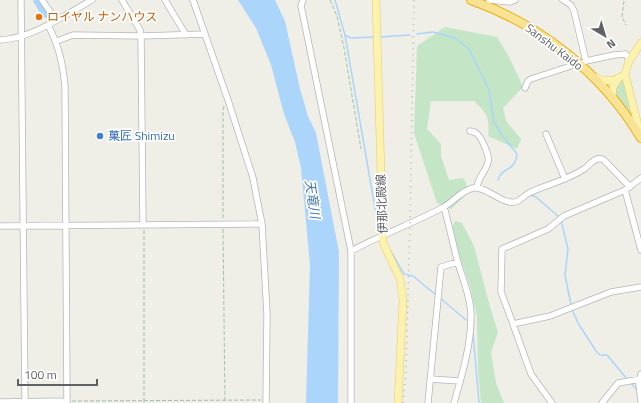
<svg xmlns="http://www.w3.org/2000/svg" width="641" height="403" viewBox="0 0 641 403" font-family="'Titillium Web','Noto Sans JP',sans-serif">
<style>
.green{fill:#c4e5c6}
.water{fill:#abd5fb}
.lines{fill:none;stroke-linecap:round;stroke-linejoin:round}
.stream{stroke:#abd5fb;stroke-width:1.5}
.river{stroke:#abd5fb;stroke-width:10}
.minor-casing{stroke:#b4b6ba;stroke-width:7}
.major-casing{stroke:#ebcb64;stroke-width:8}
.highway-casing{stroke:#ebae0b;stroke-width:10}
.path{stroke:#9cc4a9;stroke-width:1;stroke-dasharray:4 2;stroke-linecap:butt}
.minor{stroke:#fff;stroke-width:5.5}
.major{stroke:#fbf2b0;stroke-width:7}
.highway{stroke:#f8e395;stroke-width:8}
.rail{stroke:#b4b5b6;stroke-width:1.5;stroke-dasharray:1 5;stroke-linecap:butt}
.food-dot{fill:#e8710a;stroke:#fff;stroke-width:1.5}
.shop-dot{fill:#3f7fe0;stroke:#fff;stroke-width:1.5}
.labels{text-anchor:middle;stroke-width:3.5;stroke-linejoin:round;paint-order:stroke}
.food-label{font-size:12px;fill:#c56008;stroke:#fff;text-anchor:start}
.street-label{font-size:12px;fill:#5e6166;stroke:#fff}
.shop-label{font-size:12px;fill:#366cbe;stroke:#fff;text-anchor:start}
.water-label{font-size:13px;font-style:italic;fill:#4775ae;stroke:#fff}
</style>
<rect width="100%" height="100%" fill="#efeee7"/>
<path class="green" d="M445,27L497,37L509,57L523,87L503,108L506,121L521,139L517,149L488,136C490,117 487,113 474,101H431L427,129L441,144V156L449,180L463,178L466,183L467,194L451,209L437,203L414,133L417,46Z
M622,80L625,81L633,119L616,96V87Z
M455,221L462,223L474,246L490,307L498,332L491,353L496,383L504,403H481L478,370L477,317L470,286L458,251L449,235Z"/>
<path class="water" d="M238,0H275L285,21L300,89L308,116L316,133L339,252L338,403H306L310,265L301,168L295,142L284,114L271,65L256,28Z"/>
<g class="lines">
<path class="stream" d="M335,0L345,35L351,38L374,37
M417,34L433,32L455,38L469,49L489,90L494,122L501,134L517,154C515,173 502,166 498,180
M345,35L379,231
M380,37L410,35
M531,195L536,197L559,217
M561,220L568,249L565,275L571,305
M390,250L404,274L413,276L436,295
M440,298L466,320
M572,309L578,323L596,351L600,355H607L627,379
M473,333L479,403
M631,383L638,391"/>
<path class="river" d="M38,0L46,13"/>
<g class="minor-casing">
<path id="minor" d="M21,0L25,403
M42,0L56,20
M122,0L140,30L141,36L143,225
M165,0L186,35
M193,0L228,100L253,178L262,224L267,314L266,403
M303,0L301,6L306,30L351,251V403
M489,0L510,2L515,0
M563,0L571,5L574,11L586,61
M48,25C59,46 63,64 65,87L67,403
M0,40C33,38 63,16 92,0
M57,41L73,35L141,36L205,34
M525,88L528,81L531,79L586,61L614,55L626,54L629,61
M470,131C472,131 474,132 476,133C481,136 490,156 488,162C486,172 478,176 477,188
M546,134L565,179
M641,178L625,190L641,250
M444,207C449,225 453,244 458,263C463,280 471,298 471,316C471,346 462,375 454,403
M0,226L262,224
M351,251C381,235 413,223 442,208C454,202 460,191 473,188C486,185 505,208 518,201C523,198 526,194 531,192C548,184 568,180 584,169C590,165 596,155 604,160L630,187
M513,324L501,292L502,249L548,229L564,216L625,190
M641,374L639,384L641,401
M430,379L460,381
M0,402L67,401
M428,403L441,267L458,262
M552,403L531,374L513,324L550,316L611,292L641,287
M602,403L618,383L641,379"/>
</g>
<g class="major-casing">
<path id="major" d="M376,0L383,243L400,279L403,300L398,403
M594,77C606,83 615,81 625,74
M612,97L613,87L618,79
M637,132L638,127L637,121L625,74L629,61L641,43"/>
</g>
<g class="highway-casing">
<path id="highway" d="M471,0C541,25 603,74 641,138"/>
</g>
<path class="path" d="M330,0L337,16L344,48L361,149
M624,1L622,17L626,25
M223,218V110L224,106
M223,229L225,403
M144,230V403
M72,401L261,400"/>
<use href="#minor" class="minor"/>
<use href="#major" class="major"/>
<use href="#highway" class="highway"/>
<path class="rail" d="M403,403L406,371L410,223L414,0"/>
</g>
<circle class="food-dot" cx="39" cy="17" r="4"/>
<circle class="shop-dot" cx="100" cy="136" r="4"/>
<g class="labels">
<g class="food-label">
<text x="47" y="21">ロイヤル ナンハウス</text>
</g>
<g class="street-label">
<text transform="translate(554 47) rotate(37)" y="4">Sanshu Kaido</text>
<text transform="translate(382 204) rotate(-92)" y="4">伊那北殿線</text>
</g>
<g class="shop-label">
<text x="108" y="140">菓匠 Shimizu</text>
</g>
<g class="water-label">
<text transform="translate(313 199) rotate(82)" y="5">天竜川</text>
</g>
</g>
<g transform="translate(605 36) rotate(142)" stroke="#ffffff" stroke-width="3" paint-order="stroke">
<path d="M0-3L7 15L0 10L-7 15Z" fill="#5e6166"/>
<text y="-6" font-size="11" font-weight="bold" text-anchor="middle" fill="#5e6166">N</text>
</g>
<path d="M18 379v6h79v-6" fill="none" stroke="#5e6166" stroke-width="2"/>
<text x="24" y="379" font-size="12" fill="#5e6166" stroke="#ffffff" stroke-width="3" paint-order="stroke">100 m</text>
</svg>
